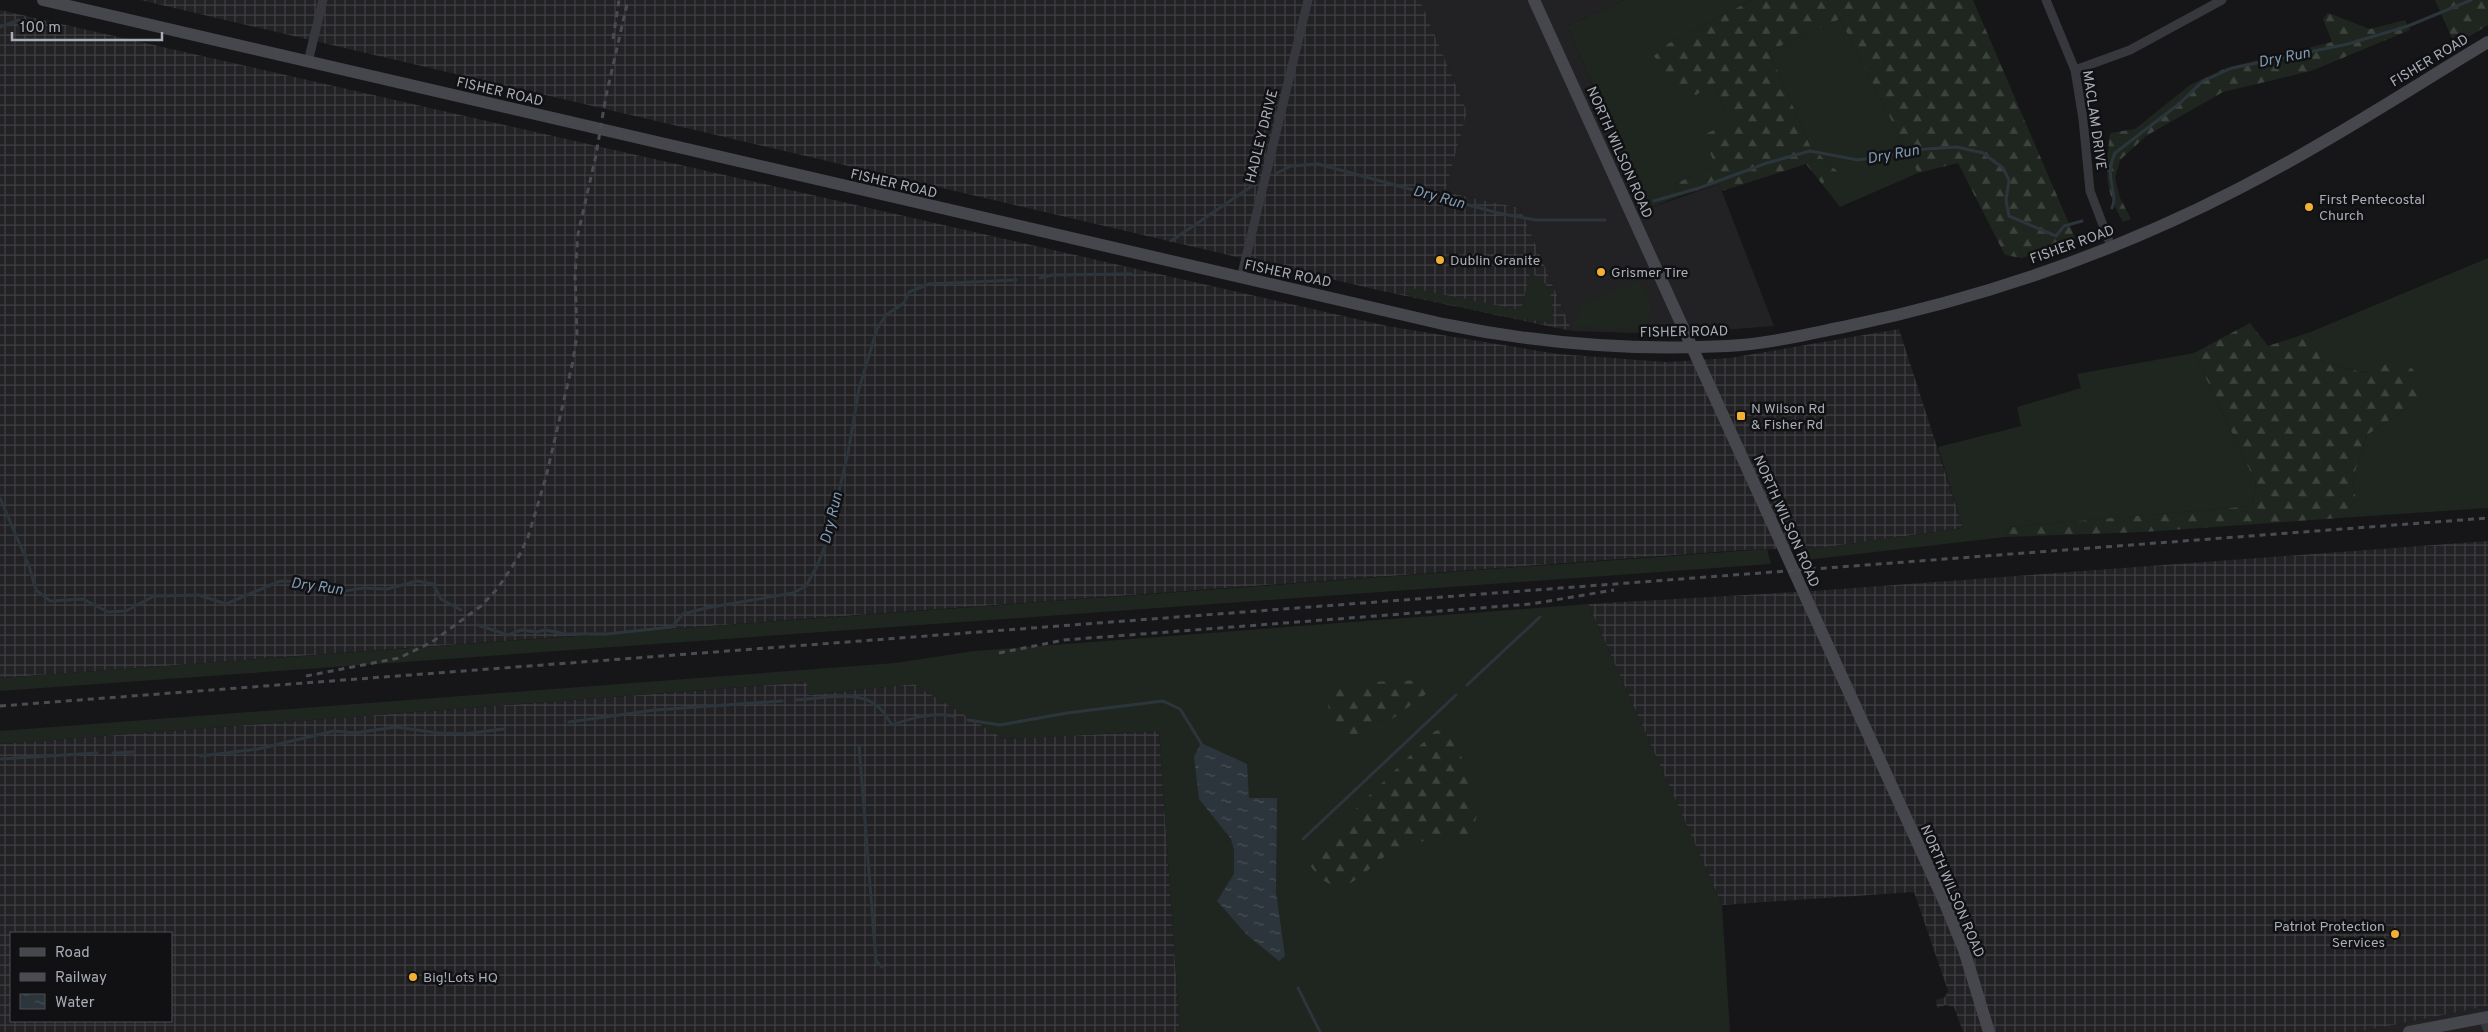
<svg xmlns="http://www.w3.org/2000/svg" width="2488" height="1032" viewBox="0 0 2488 1032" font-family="Overpass,sans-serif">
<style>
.built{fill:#222225}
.industrial{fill:url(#industrial-grid);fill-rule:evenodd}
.grass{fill:#1e261f}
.forest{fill:url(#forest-firs)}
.water{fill:url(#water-ripples)}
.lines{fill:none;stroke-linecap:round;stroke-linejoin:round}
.stream{stroke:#2c353c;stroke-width:3}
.street{stroke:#37383d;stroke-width:9}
.secondary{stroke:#45474d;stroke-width:12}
.rail{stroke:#4a4c52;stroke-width:3;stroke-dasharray:6 5;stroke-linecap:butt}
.poi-dot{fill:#f2b134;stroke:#111113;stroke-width:2}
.labels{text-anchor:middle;stroke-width:5;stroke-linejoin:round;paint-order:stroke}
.street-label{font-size:14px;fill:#a8adb8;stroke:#111113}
.poi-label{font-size:14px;fill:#a8adb8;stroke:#111113;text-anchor:start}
.water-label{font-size:15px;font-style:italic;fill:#7f9bb3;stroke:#111113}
</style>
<defs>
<pattern id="industrial-grid" width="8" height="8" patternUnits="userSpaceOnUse" patternTransform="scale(1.25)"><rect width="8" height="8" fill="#222225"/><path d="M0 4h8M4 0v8" fill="none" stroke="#3f3f43"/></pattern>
<pattern id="forest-firs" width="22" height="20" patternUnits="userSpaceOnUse" patternTransform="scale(1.25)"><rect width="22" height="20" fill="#1e261f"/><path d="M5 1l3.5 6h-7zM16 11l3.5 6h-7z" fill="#3c433d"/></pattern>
<pattern id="water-ripples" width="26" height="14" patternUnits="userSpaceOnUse" patternTransform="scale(1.25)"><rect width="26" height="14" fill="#2c353c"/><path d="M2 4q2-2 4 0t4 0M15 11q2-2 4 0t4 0" fill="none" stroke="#485056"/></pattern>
</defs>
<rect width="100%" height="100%" fill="#161618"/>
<path class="built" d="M1420,0H1624L1567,26L1647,209L1719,184L1774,326L1671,334L1572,331L1520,208L1445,192L1467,112Z
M2488,1006V1032H2358Z"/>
<path class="industrial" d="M140,0H1420L1467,112L1445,192L1520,208L1572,331L1382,291Z
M0,10L1387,326L1558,354L1666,362L1730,358L1899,329L1963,528L1827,547L1743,550L0,678Z
M2488,541V1006L2358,1032H1963L1954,1007L1946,1005L1937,1008L1936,1000L1945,997L1948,991L1914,892L1722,905L1588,604L1813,591Z
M808,682V695L914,684L1004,739L1159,731L1180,1032H0V744ZM11,933H171V1021H11Z"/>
<path class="grass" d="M1624,0H1752L1669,43L1714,83L1730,123L1715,165L1675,184L1680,196L1647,209L1567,26Z
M1840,19L1918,173L1840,207L1822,184L1836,170L1810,146L1769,51Z
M2488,258V508L2340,518L2356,499L2352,481L2367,435L2413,404L2367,373L2322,362L2308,333Z
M1530,273C1553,282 1553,301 1553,323L1508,317L1405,295L1406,287L1521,310Z
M1640,280C1648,298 1655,306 1647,325L1636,330L1573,326L1580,306Z
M2194,353L2256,483L2252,506L2010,527L2005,537L1806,560L1799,548L1827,547L1963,528L1938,447L2021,426L2017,407L2081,388L2077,374Z
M1767,549L1771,564L0,691V678Z
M1588,604L1722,905L1730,1032H1180L1159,731L1004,739L914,684L808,695L807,682L0,744V731L895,663L974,651Z"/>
<path class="forest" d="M1752,0H1973L2076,240L2022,258L2005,255L1958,163L1918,173L1840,19L1769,51L1810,146L1837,171L1822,184L1806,164L1722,191L1719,184L1680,196L1675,184L1715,165L1703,135L1730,123L1714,83L1696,95L1676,88L1654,56L1669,43Z
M2435,0H2488V25L2455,45Z
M2328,13L2370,29L2405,20L2410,30L2311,71L2223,92L2146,136L2120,160L2115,178L2120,198L2131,219L2123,222C2103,188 2106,171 2110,133L2135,129L2190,85L2226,68L2332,42L2323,19Z
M2250,323L2268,346L2308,333L2322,362L2366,373L2393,361L2413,369L2420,393L2413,404L2367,435L2352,481L2356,499L2340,518L2143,532L2005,537L2010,527L2252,506L2256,483L2194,353Z
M1430,680L1434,688L1365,739H1349L1334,729L1327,701L1330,691L1368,682Z
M1453,727L1477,813L1473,833C1450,838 1423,839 1401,847C1365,861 1345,916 1309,864L1319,845L1435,731Z"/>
<path class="water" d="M1201,743L1247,764L1249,798H1277L1276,892L1285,956L1279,961L1247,935L1217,901L1234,874V850L1231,839L1199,799L1194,757Z"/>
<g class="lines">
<path class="stream" d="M0,27L19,20
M1277,173L1291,166L1318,164L1498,213L1536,220H1605
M1654,201L1699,188L1767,163L1810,151L1858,160L1925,149L1957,147L1983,153L2003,168L2009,180L2006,200L2009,216L2056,236L2064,226L2082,221
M2112,208C2119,192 2103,179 2115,153L2179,104L2203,81L2232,68L2348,44L2408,26L2471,0
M1171,241L1252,186
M1040,278L1052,275L1131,274
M0,498L29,566L36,590L50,601L83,599L108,612L126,611L154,596L199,595L226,604L280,581L308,582L345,591L363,588L387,589L417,581L433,584L441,599L461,610
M478,625L508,635L521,630L537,632L545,630L566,634H607L672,627L683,614L706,608L793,593L806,586L817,566L827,541L848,453L859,389L877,329L886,315L904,303L909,292L929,284L1016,280
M1467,685L1540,617
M795,700C819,699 858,689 877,706C883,710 888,719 892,725C912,718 930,712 953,716
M968,720L1000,725L1067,713L1163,701L1180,709L1201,743
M569,722L655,710L782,701
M859,745L876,961L882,967
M113,753L135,752
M201,756L258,749L334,731L355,733L396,727L438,733L465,734L503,729
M0,759L97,753
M1303,839L1456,695
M1298,988L1320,1032"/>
<path class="street" d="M2046,0L2075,70L2083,119L2090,191L2111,246
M308,62L323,0
M2075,70L2130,50L2222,0
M1241,278L1308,0
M2483,1018L2488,1030"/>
<path class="secondary" d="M43,0L1443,324C1536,343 1632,351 1727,346C1768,344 1808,334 1848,326C1982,298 2116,252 2238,189C2324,145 2405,92 2488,42
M1534,0L1944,901L1964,950L1989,1032
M2409,1032L2488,1017"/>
<path class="rail" d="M613,39L619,0
M999,653L1064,640L1531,604L1614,590
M306,676L399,658L432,642L481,606L498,588L519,556L528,537L546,477L573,361L577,334L575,275L578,234L596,155L606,96L628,0
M0,706L2488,518"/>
</g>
<g class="poi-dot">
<circle cx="2309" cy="207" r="5"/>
<circle cx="1440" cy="260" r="5"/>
<circle cx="1601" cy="272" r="5"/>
<rect x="1736" y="411" width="10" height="10" rx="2.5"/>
<circle cx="2395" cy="934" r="5"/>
<circle cx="413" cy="977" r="5"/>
</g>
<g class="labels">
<g class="street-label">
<text transform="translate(2429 60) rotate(-31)" y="5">FISHER ROAD</text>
<text transform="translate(500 91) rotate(13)" y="5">FISHER ROAD</text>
<text transform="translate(2095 120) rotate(82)" y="5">MACLAM DRIVE</text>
<text transform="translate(1261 136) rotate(-76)" y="5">HADLEY DRIVE</text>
<text transform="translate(1620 152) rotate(66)" y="5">NORTH WILSON ROAD</text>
<text transform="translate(894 183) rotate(13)" y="5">FISHER ROAD</text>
<text transform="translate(2072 244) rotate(-20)" y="5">FISHER ROAD</text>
<text transform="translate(1288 273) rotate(12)" y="5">FISHER ROAD</text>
<text transform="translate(1684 331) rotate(-1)" y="5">FISHER ROAD</text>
<text transform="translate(1787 521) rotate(66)" y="5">NORTH WILSON ROAD</text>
<text transform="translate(1953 891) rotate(67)" y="5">NORTH WILSON ROAD</text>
</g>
<g class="poi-label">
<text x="2319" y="204">First Pentecostal<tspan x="2319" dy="16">Church</tspan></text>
<text x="1450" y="265">Dublin Granite</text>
<text x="1611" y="277">Grismer Tire</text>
<text x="1751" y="413">N Wilson Rd<tspan x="1751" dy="16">&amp; Fisher Rd</tspan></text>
<text x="2385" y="931" text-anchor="end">Patriot Protection<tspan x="2385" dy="16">Services</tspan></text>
<text x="423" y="982">Big!Lots HQ</text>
</g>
<g class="water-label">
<text transform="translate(2284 57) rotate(-11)" y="5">Dry Run</text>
<text transform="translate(1893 154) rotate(-10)" y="5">Dry Run</text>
<text transform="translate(1439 197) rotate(15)" y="5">Dry Run</text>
<text transform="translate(831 518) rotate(-76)" y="5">Dry Run</text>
<text transform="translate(317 586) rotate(8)" y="5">Dry Run</text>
</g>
</g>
<rect x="10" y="932" width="162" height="90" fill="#111113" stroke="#4d4f55"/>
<rect x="20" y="948" width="25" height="8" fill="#45474d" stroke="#4d4f55"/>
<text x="55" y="957" font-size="15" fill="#a8adb8">Road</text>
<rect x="20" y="973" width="25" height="8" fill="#4a4c52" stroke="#4d4f55"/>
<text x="55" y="982" font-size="15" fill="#a8adb8">Railway</text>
<rect x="20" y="994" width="25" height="15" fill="url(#water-ripples)" stroke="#4d4f55"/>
<text x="55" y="1007" font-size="15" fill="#a8adb8">Water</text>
<path d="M12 32v8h150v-8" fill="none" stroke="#a8adb8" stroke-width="2.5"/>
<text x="20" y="32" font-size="15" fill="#a8adb8" stroke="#111113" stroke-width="4" paint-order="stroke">100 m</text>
</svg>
